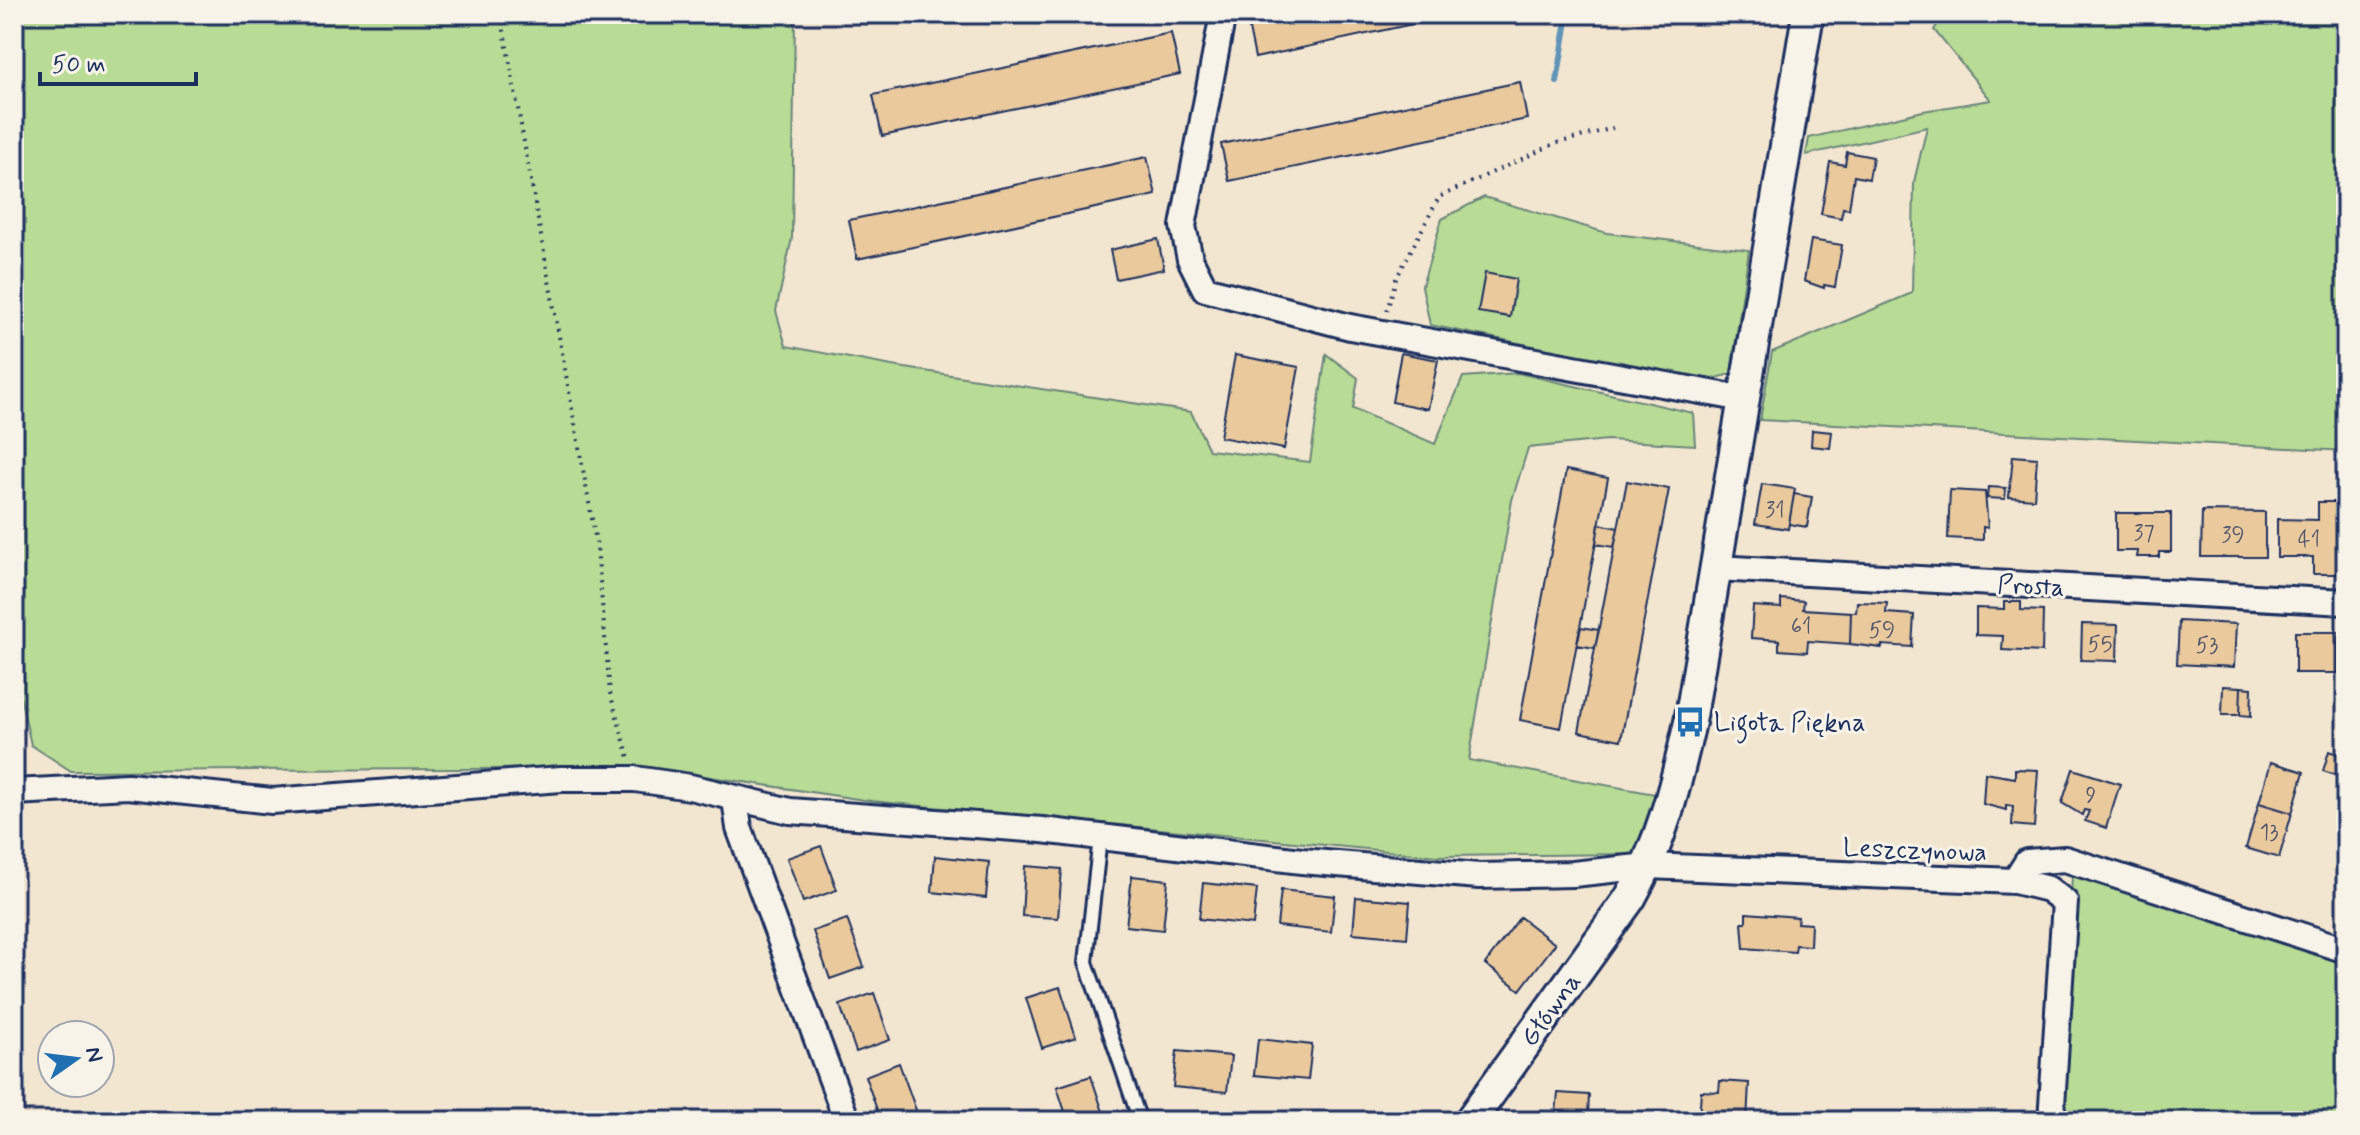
<svg xmlns="http://www.w3.org/2000/svg" width="2360" height="1135" viewBox="0 0 2360 1135" font-family="Mynerve,sans-serif">
<style>
.green{fill:#b8db95;stroke:#6a857a;stroke-width:2}
.lines{fill:none;stroke-linecap:round;stroke-linejoin:round}
.stream{stroke:#6294b7;stroke-width:6}
.building{fill:#eac99c;stroke:#1b2f5e;stroke-width:2}
.service-casing{stroke:#1b2f5e;stroke-width:18}
.minor-casing{stroke:#1b2f5e;stroke-width:30}
.tertiary-casing{stroke:#1b2f5e;stroke-width:36}
.path{stroke:#1b2f5e;stroke-width:4;stroke-dasharray:2 6;stroke-linecap:butt}
.service{stroke:#f7f3e8;stroke-width:12}
.minor{stroke:#f7f3e8;stroke-width:24}
.tertiary{stroke:#f7f3e8;stroke-width:30}
.labels{text-anchor:middle;stroke-width:6;stroke-linejoin:round;paint-order:stroke}
.number-label{font-size:22px;fill:#4f566e}
.street-label{font-size:26px;fill:#1b2f5e;stroke:#f7f3e8}
.poi-label{font-size:26px;fill:#1b2f5e;stroke:#f7f3e8;text-anchor:start}
</style>
<rect width="100%" height="100%" fill="#f3e6d1"/>
<filter id="ink" filterUnits="userSpaceOnUse"><feTurbulence type="fractalNoise" baseFrequency=".0125" numOctaves="2"/><feDisplacementMap in="SourceGraphic" scale="16" xChannelSelector="R" yChannelSelector="G"/><feConvolveMatrix kernelMatrix="1 2 1 2 8 2 1 2 1" color-interpolation-filters="sRGB"/></filter>
<g filter="url(#ink)">
<path class="green" d="M14,14H795L792,238L776,311L786,346L892,366L1191,412L1209,450L1310,462L1326,354L1358,378L1353,409L1435,444L1463,377L1518,373L1693,413L1695,445L1607,440L1528,448L1512,500L1469,760L1655,794L1639,854L1438,856L871,801L650,768L71,771L31,745L14,669Z
M1944,14H2346V451L1760,420L1772,352L1912,293L1914,182L1927,127L1806,155L1809,138L1923,111L1991,100L1934,30Z
M1484,197L1607,233L1749,250L1731,374L1706,381L1430,325L1422,286L1442,219Z
M2101,875L2346,951V1121H2056L2072,877Z"/>
<g class="lines">
<path class="stream" d="M1557,82L1568,14"/>
</g>
<path class="building" d="M1271,14H1459L1255,58L1247,19Z
M1171,33L1180,74L882,136L873,95Z
M1520,82L1527,119L1229,181L1221,144Z
M1847,152L1873,157L1869,179L1854,176L1849,209L1843,208L1841,218L1821,214L1830,162L1845,165Z
M1147,157L1156,195L857,259L849,220Z
M1158,239L1164,269L1116,279L1110,250Z
M1811,240L1842,245L1835,287L1824,285V288L1804,281Z
M1485,273L1516,279L1510,317L1478,312Z
M1401,353L1438,360L1428,409L1392,402Z
M1235,355L1299,367L1284,449L1220,437Z
M1812,430L1832,432L1830,448L1811,446Z
M2013,456L2037,458L2034,499L2009,497Z
M1566,470L1608,478L1561,728L1520,720Z
M1627,481L1669,489L1621,740L1579,732Z
M1762,484L1795,489L1788,529L1755,524Z
M1988,487L2006,488L2005,499L1987,498Z
M1950,490L1985,492L1988,528L1983,527V540L1948,538Z
M1794,494L1812,497L1807,527L1789,524Z
M2318,502H2341L2340,574H2313V557H2277V519L2318,520Z
M2202,511L2265,512V557H2201Z
M2116,513H2171V552H2159V557H2137L2138,551H2116Z
M1599,524L1618,528L1614,547L1596,544Z
M1781,599L1804,601L1803,609L1851,612L1850,644L1808,641L1807,652L1779,650V640L1751,638L1753,606L1781,608Z
M1857,602L1887,603L1886,613L1914,615L1912,647L1882,645V648L1850,644L1851,612H1856Z
M2004,602H2021V610L2043,611L2042,652L2002,650L2003,636L1976,635V608L2004,609Z
M2179,621L2236,624L2234,667L2177,664Z
M2082,624L2118,625L2117,661L2081,660Z
M1581,627L1599,630L1595,648L1577,645Z
M2295,632H2338V673H2295Z
M2223,686L2241,687L2240,715H2222Z
M2241,687L2252,688L2251,716L2240,715Z
M2329,751L2346,757L2344,778L2323,771Z
M2271,762L2304,772L2292,813L2259,803Z
M2015,769L2038,770L2034,827L2012,825L2013,806L2006,805V810L1983,804L1985,773L2015,778Z
M2073,769L2120,784L2106,828L2085,821L2089,811L2084,810L2082,815L2062,803Z
M2259,803L2292,813L2279,858L2246,848Z
M821,846L837,890L803,902L787,858Z
M935,856L989,862L986,898L932,892Z
M1025,866L1062,869L1058,918L1022,916Z
M1132,876L1168,880L1163,930L1126,926Z
M1203,883L1257,889L1253,925L1199,919Z
M1281,890L1335,896L1331,932L1277,926Z
M1356,897L1410,902L1407,938L1353,933Z
M1746,913L1798,917L1797,923L1811,924L1810,946L1796,945L1795,952L1744,948L1742,923H1746Z
M1520,917L1555,944L1520,990L1485,964Z
M847,919L864,967L830,979L813,931Z
M1060,987L1076,1037L1042,1048L1026,998Z
M874,993L890,1040L856,1052L840,1005Z
M1258,1039L1312,1045L1308,1080L1254,1075Z
M1177,1051L1231,1056L1227,1092L1173,1087Z
M899,1063L917,1113L895,1121H881L865,1076Z
M1091,1076L1106,1121H1068L1057,1087Z
M1720,1081L1749,1083L1747,1121L1699,1119L1701,1091L1719,1092Z
M1558,1093L1589,1095L1588,1115L1556,1112Z"/>
<g class="lines">
<g class="service-casing">
<path id="service" d="M1100,838L1086,962L1139,1118"/>
</g>
<g class="minor-casing">
<path id="minor" d="M1223,14L1183,226L1190,259L1205,289L1350,327L1744,399
M1716,568L2346,602
M14,792L128,786L272,801L561,779H635L690,787L790,811L1042,830L1302,861L1479,876L1573,874L1648,866L2015,881L2027,862L2065,859L2346,950
M735,799L739,828L847,1121
M2015,881L2048,889L2065,902L2051,1121"/>
</g>
<g class="tertiary-casing">
<path id="tertiary" d="M1470,1121L1630,898C1662,842 1676,784 1690,722L1808,14"/>
</g>
<path class="path" d="M501,14L597,547L610,693L629,758
M1387,311L1396,279L1439,197L1554,144L1613,128"/>
<use href="#service" class="service"/>
<use href="#minor" class="minor"/>
<use href="#tertiary" class="tertiary"/>
</g>
</g>
<defs>
<g id="bus-bare" transform="scale(2.4)"><path d="M-5-6H5V4H4V6H2V4H-2V6H-4V4H-5ZM-3.5-4V0h7V-4ZM-3.5 1.2v1.5H-2V1.2ZM2 1.2v1.5H3.5V1.2Z" fill="#1f6fb2" stroke="#f7f3e8" stroke-width="2.5" paint-order="stroke"/></g>
</defs>
<g fill-rule="evenodd">
<use href="#bus-bare" x="1690" y="722"/>
</g>
<g class="labels">
<g class="number-label">
<text x="1775" y="517">31</text>
<text x="2144" y="540">37</text>
<text x="2233" y="542">39</text>
<text x="2309" y="546">41</text>
<text x="1801" y="633">61</text>
<text x="1882" y="637">59</text>
<text x="2100" y="651">55</text>
<text x="2207" y="652">53</text>
<text x="2091" y="802">9</text>
<text x="2269" y="839">13</text>
</g>
<g class="street-label">
<text transform="translate(2031 585) rotate(3)" y="9">Prosta</text>
<text transform="translate(1915 849) rotate(2)" y="9">Leszczynowa</text>
<text transform="translate(1550 1009) rotate(-54)" y="9">Główna</text>
</g>
<g class="poi-label">
<text x="1714" y="731">Ligota Piękna</text>
</g>
</g>
<rect width="2360" height="1135" fill="none" stroke="#f7f3e8" stroke-width="48"/>
<rect x="24" y="24" width="2312" height="1087" fill="none" stroke="#1b2f5e" stroke-width="3" filter="url(#ink)"/>
<g transform="translate(76 1059) rotate(76)"><circle r="38" fill="#f7f3e8" stroke="#9fa5b1" stroke-width="2"/>
<path d="M0-6L14 30L0 20L-14 30Z" fill="#1f6fb2"/>
<text y="-12" font-size="22" font-weight="bold" text-anchor="middle" fill="#1b2f5e">N</text>
</g>
<path d="M40 72v12h156v-12" fill="none" stroke="#1b2f5e" stroke-width="4"/>
<text x="52" y="72" font-size="24" fill="#1b2f5e" stroke="#f7f3e8" stroke-width="6" paint-order="stroke">50 m</text>
</svg>
